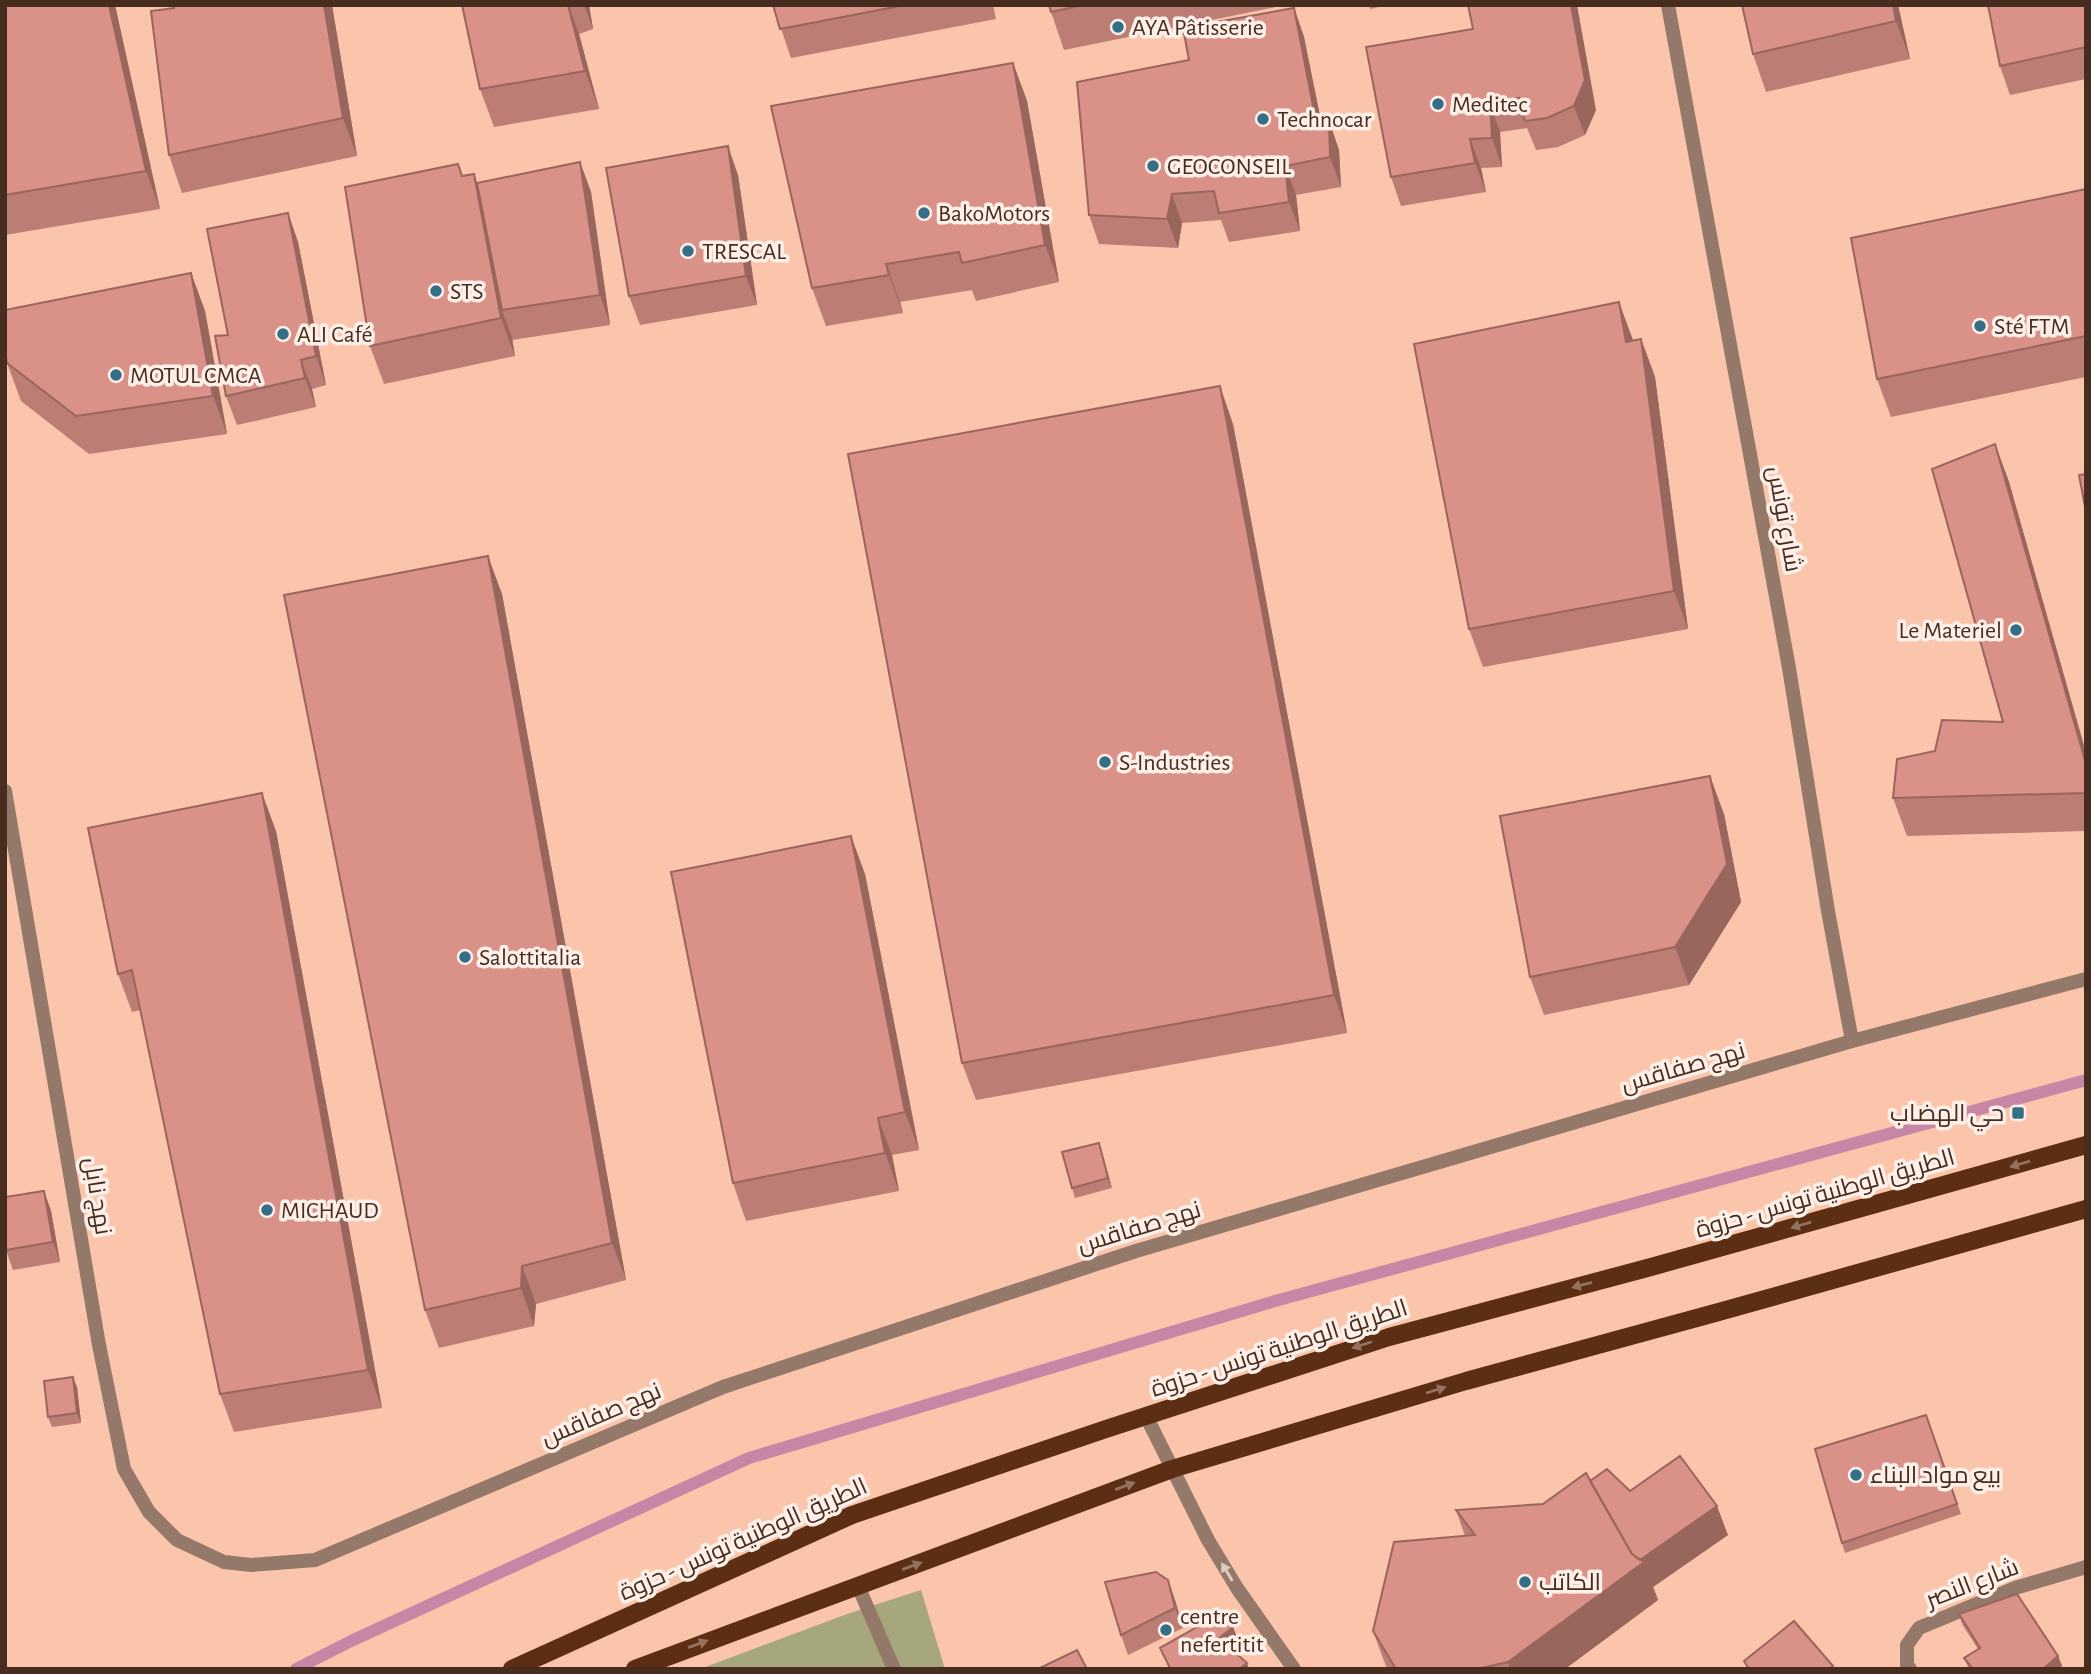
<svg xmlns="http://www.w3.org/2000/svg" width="2091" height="1674" viewBox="0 0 2091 1674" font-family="'Alegreya Sans',Cairo,sans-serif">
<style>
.green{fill:#a6a77d}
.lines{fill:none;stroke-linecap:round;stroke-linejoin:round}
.stream{stroke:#c886a7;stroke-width:12}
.minor{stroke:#94786a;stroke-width:14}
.primary{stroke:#5c2e14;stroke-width:18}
.wall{fill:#bb7d74}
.shaded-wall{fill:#99665e}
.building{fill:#da9187;stroke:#99665e;stroke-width:2}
.oneway{fill:#95725f}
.oneway2{fill:#deccc3}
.poi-dot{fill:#356f87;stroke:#fef0e9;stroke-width:2.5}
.labels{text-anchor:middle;stroke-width:7;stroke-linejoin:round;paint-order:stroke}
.poi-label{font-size:24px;fill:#472d1f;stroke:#fef0e9;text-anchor:start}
.street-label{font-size:24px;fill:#472d1f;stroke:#fef0e9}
</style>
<rect width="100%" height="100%" fill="#fac5aa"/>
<path class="green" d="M921,1590L945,1669H700L850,1613Z"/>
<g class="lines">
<path class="stream" d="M296,1669L351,1641L749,1458L1275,1301L2086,1080"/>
<path class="minor" d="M1668,5L1789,668L1828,911L1852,1041
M5,791L99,1345L124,1469L149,1512L177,1540L224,1562L251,1565L315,1560L723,1387L1136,1251L1852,1041L2086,979
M1146,1416L1208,1540L1237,1588L1294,1669
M858,1586L894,1669
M1910,1669L1907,1665V1645L1919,1628L2015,1588L2086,1567"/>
<path class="primary" d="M512,1669L852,1515L1106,1429L1389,1337L1651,1267L2086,1145
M635,1669L1172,1469L1466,1381L1715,1313L2086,1209"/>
</g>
<path class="wall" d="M5,5H115L160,209L5,235Z
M174,5H332L357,156L182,193L169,155Z
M462,5H589L593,29L579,34L599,109L494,127L480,89Z
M773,5H993L996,19L791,58Z
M1049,5H1286L1064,50L1051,12Z
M1369,5H1388L1370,9Z
M1742,5H1898L1910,59L1766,92L1753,54Z
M2086,5V79L2010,95L2000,66Z
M1294,8L1304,37L1321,121H1329L1339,150L1341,187L1296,195L1300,231L1229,242L1221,220L1182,223L1178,248L1099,244L1089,215L1189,60Z
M1366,47L1596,110L1585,135L1558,147L1536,150L1527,128L1500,132L1502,167L1481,168L1486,192L1401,206L1391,177Z
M1013,63L1027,101L1059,282L976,301L972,290L900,302L903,313L826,326L812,288Z
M580,162L591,192L610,325L512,340V338L515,356L384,384L370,346L458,164L462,176L474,174L477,183Z
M738,175L757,305L640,325L629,296Z
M2086,189V377L1891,417L1877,379Z
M288,213L298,242L326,385L312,389L316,407L237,425L226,396L228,335Z
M191,273L205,311L227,434L89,454L21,401L7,363Z
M1641,339L1655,377L1688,629L1483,667L1469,629L1633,341Z
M1233,424L1347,1033L976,1100L962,1063Z
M1995,444L2009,482L2086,753V831L1907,836L1893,798L1935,751L2003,722Z
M502,594L626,1280L536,1304L534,1326L439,1348L425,1310Z
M1724,814L1741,902L1689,985L1544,1015L1530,977Z
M276,831L382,1408L234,1432L220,1394L141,1010L132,1012L118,974Z
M865,874L919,1150L892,1155L899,1191L746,1221L733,1183Z
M1102,1153L1112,1188L1075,1198L1072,1188Z
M44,1191L51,1211L60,1262L13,1270L6,1250Z
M77,1387L81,1423L52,1427L48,1417Z
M1926,1415L1961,1514L1845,1553L1842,1543Z
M1590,1481L1630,1491L1728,1535L1653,1587L1658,1600L1565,1669H1387L1373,1631L1465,1536L1456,1510L1543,1504Z
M1168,1580L1175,1600L1183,1628L1128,1655L1121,1635Z
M1959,1614L2058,1656L2062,1666L2059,1669H1969L1964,1658L1978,1649L1962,1624Z"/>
<path class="shaded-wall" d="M109,5H115L160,209L146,171Z
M324,5H332L357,156L343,118Z
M568,5L579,34L599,109L585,71Z
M584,5H589L593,29Z
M1571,5H1577L1596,110L1585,135L1574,106Z
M1893,5H1898L1910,59L1896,21Z
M1294,8L1304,37L1327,151L1316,121Z
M1013,63L1027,101L1059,282L1045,245Z
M1490,103L1500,132L1502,167L1492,138Z
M1329,121L1339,150L1341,187L1330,157Z
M1470,139L1481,168L1486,192L1475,163Z
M728,146L738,175L757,305L746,276Z
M580,162L591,192L610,325L600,295Z
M1285,166L1296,195L1300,231L1289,202Z
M474,174L488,212L502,310L512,338L515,356L501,318Z
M1172,194L1182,223L1178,248L1167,219Z
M288,213L298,242L326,385L316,356Z
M886,264L900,302L903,313L889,275Z
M191,273L205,311L227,434L213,396Z
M1619,302L1633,340L1640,380L1626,342Z
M1641,339L1655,377L1688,629L1674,591Z
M301,360L312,389L316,407L305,378Z
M1220,386L1233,424L1347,1033L1334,995Z
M1995,444L2009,482L2086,753V764Z
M488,556L502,594L626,1280L612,1243Z
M1710,776L1724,814L1741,902L1689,985L1675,947Z
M262,793L276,831L382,1408L368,1370Z
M851,836L865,874L919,1150L905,1112Z
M878,1118L892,1155L899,1191L885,1153Z
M1099,1143L1102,1153L1112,1188L1108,1178Z
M44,1191L51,1211L60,1262L53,1242Z
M522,1266L536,1304L534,1326L521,1288Z
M73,1377L77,1387L81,1423L77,1413Z
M1717,1506L1728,1535L1653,1587L1658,1600L1565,1669H1510L1508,1662L1635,1563Z
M1168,1580L1175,1600L1183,1628L1175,1608Z
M1233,1627L1237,1637L1221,1649L1218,1664L1214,1654L1218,1639Z
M2058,1656L2062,1666L2059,1669H2043Z
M1247,1663L1249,1669H1239Z"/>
<path class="building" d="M5,5H109L146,171L5,195Z
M174,5H324L343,118L169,155L151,11L174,8Z
M462,5H568L585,71L480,89Z
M773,5H905L780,29Z
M1049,5H1083L1051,12Z
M1468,5H1571L1585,80L1574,106L1547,118L1525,121L1519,98L1490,103L1492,138L1470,139L1475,163L1391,177L1366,47L1473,29Z
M1742,5H1893L1896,21L1753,54Z
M1988,5H2085L2086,12V47L2000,66Z
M1294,8L1316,121H1329L1330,157L1285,166L1289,202L1219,213L1214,191L1172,194L1167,219L1089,215L1077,82L1189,60L1183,28Z
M1013,63L1045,245L962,263L959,252L886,264L889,275L812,288L771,106Z
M728,146L746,276L629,296L606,168Z
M580,162L600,295L502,310L477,183Z
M458,164L462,176L474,174L501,318L370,346L345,187Z
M2086,189V336L1877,379L1851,238Z
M288,213L316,356L301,360L305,378L226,396L215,336L228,335L207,229Z
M191,273L213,396L76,416L7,363L5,353V310Z
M1619,302L1626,342L1641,339L1674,591L1469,629L1414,344Z
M1220,386L1334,995L962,1063L848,454Z
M1995,444L2086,764V793L1893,798L1897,759L1935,751L1942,720L2003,722L1932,469Z
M2086,474V512L2079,475Z
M488,556L612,1243L522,1266L521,1288L425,1310L284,595Z
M1710,776L1727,864L1675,947L1530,977L1500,816Z
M262,793L368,1370L220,1394L132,970L118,974L88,828Z
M851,836L905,1112L878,1118L885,1153L733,1183L671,872Z
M1099,1143L1108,1178L1072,1188L1062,1152Z
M44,1191L53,1242L6,1250L5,1197Z
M73,1377L77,1413L48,1417L44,1381Z
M1926,1415L1957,1504L1842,1543L1815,1449Z
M1680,1456L1717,1506L1640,1560L1632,1554L1590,1481L1607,1469L1630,1491Z
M1586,1473L1632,1554L1644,1562L1508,1662L1477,1669H1396L1373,1631L1394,1542L1475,1535L1456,1510L1543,1504Z
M1156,1572L1168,1580L1175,1608L1121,1635L1105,1582Z
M2017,1594L2058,1656L2043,1669H1973L1964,1658L1980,1648L1959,1614Z
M1220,1614L1233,1627L1218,1639L1214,1654L1231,1649L1247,1663L1239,1669H1169L1170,1668L1160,1648Z
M1794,1621L1833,1666L1830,1669H1749L1744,1661Z
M1077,1650L1087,1669H1038Z"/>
<defs><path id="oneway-solid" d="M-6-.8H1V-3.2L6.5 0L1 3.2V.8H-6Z" transform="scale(1.75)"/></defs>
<g class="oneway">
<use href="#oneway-solid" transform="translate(2020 1164) rotate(164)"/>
<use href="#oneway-solid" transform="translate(1801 1225) rotate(164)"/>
<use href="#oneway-solid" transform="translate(1582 1285) rotate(165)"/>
<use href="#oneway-solid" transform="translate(1362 1345) rotate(162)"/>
<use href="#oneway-solid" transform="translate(1436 1390) rotate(-17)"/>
<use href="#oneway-solid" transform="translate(1125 1486) rotate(-20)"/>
<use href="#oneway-solid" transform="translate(912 1566) rotate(-20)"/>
<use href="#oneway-solid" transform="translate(698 1644) rotate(-20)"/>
</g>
<use class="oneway2" href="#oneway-solid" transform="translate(1227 1572) rotate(-121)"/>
<g class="poi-dot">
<circle cx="1118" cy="27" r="7"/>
<circle cx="1438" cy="104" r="7"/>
<circle cx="1263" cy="119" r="7"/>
<circle cx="1153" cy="166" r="7"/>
<circle cx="924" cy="213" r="7"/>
<circle cx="688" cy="251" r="7"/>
<circle cx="436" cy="291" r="7"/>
<circle cx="1980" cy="326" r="7"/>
<circle cx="283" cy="334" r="7"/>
<circle cx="116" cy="375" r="7"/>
<circle cx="2016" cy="630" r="7"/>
<circle cx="1105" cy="762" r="7"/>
<circle cx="465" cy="957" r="7"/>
<rect x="2011" y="1106" width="14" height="14" rx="3.5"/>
<circle cx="267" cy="1210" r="7"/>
<circle cx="1856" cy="1475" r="7"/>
<circle cx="1525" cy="1582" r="7"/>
<circle cx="1166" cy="1630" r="7"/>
</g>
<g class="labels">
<g class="poi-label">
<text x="1132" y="35">AYA Pâtisserie</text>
<text x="1452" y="112">Meditec</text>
<text x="1277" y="127">Technocar</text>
<text x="1167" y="174">GEOCONSEIL</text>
<text x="938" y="221">BakoMotors</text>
<text x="702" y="259">TRESCAL</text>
<text x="450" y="299">STS</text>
<text x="1994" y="334">Sté FTM</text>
<text x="297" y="342">ALI Café</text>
<text x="130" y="383">MOTUL CMCA</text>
<text x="2002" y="638" text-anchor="end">Le Materiel</text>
<text x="1119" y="770">S-Industries</text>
<text x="479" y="965">Salottitalia</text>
<text x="2004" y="1121" text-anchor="end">حي الهضاب</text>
<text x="281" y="1218">MICHAUD</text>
<text x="1870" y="1483">بيع مواد البناء</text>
<text x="1539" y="1590">الكاتب</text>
<text x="1180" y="1624">centre<tspan x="1180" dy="28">nefertitit</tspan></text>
</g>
<g class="street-label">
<text transform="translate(1785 519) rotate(80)" y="8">شارع تونس</text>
<text transform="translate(1683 1067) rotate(-16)" y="8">نهج صفاقس</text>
<text transform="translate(1825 1193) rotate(-16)" y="8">الطريق الوطنية تونس - حزوة</text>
<text transform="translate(98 1196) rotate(81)" y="8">نهج نابل</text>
<text transform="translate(1139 1227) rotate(-17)" y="8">نهج صفاقس</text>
<text transform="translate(1279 1348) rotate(-18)" y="8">الطريق الوطنية تونس - حزوة</text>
<text transform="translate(601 1414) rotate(-23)" y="8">نهج صفاقس</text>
<text transform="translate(743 1539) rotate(-24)" y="8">الطريق الوطنية تونس - حزوة</text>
<text transform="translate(1972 1583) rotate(-21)" y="8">شارع النصر</text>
</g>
</g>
<rect width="2091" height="1674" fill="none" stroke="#472d1f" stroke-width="14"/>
</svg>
